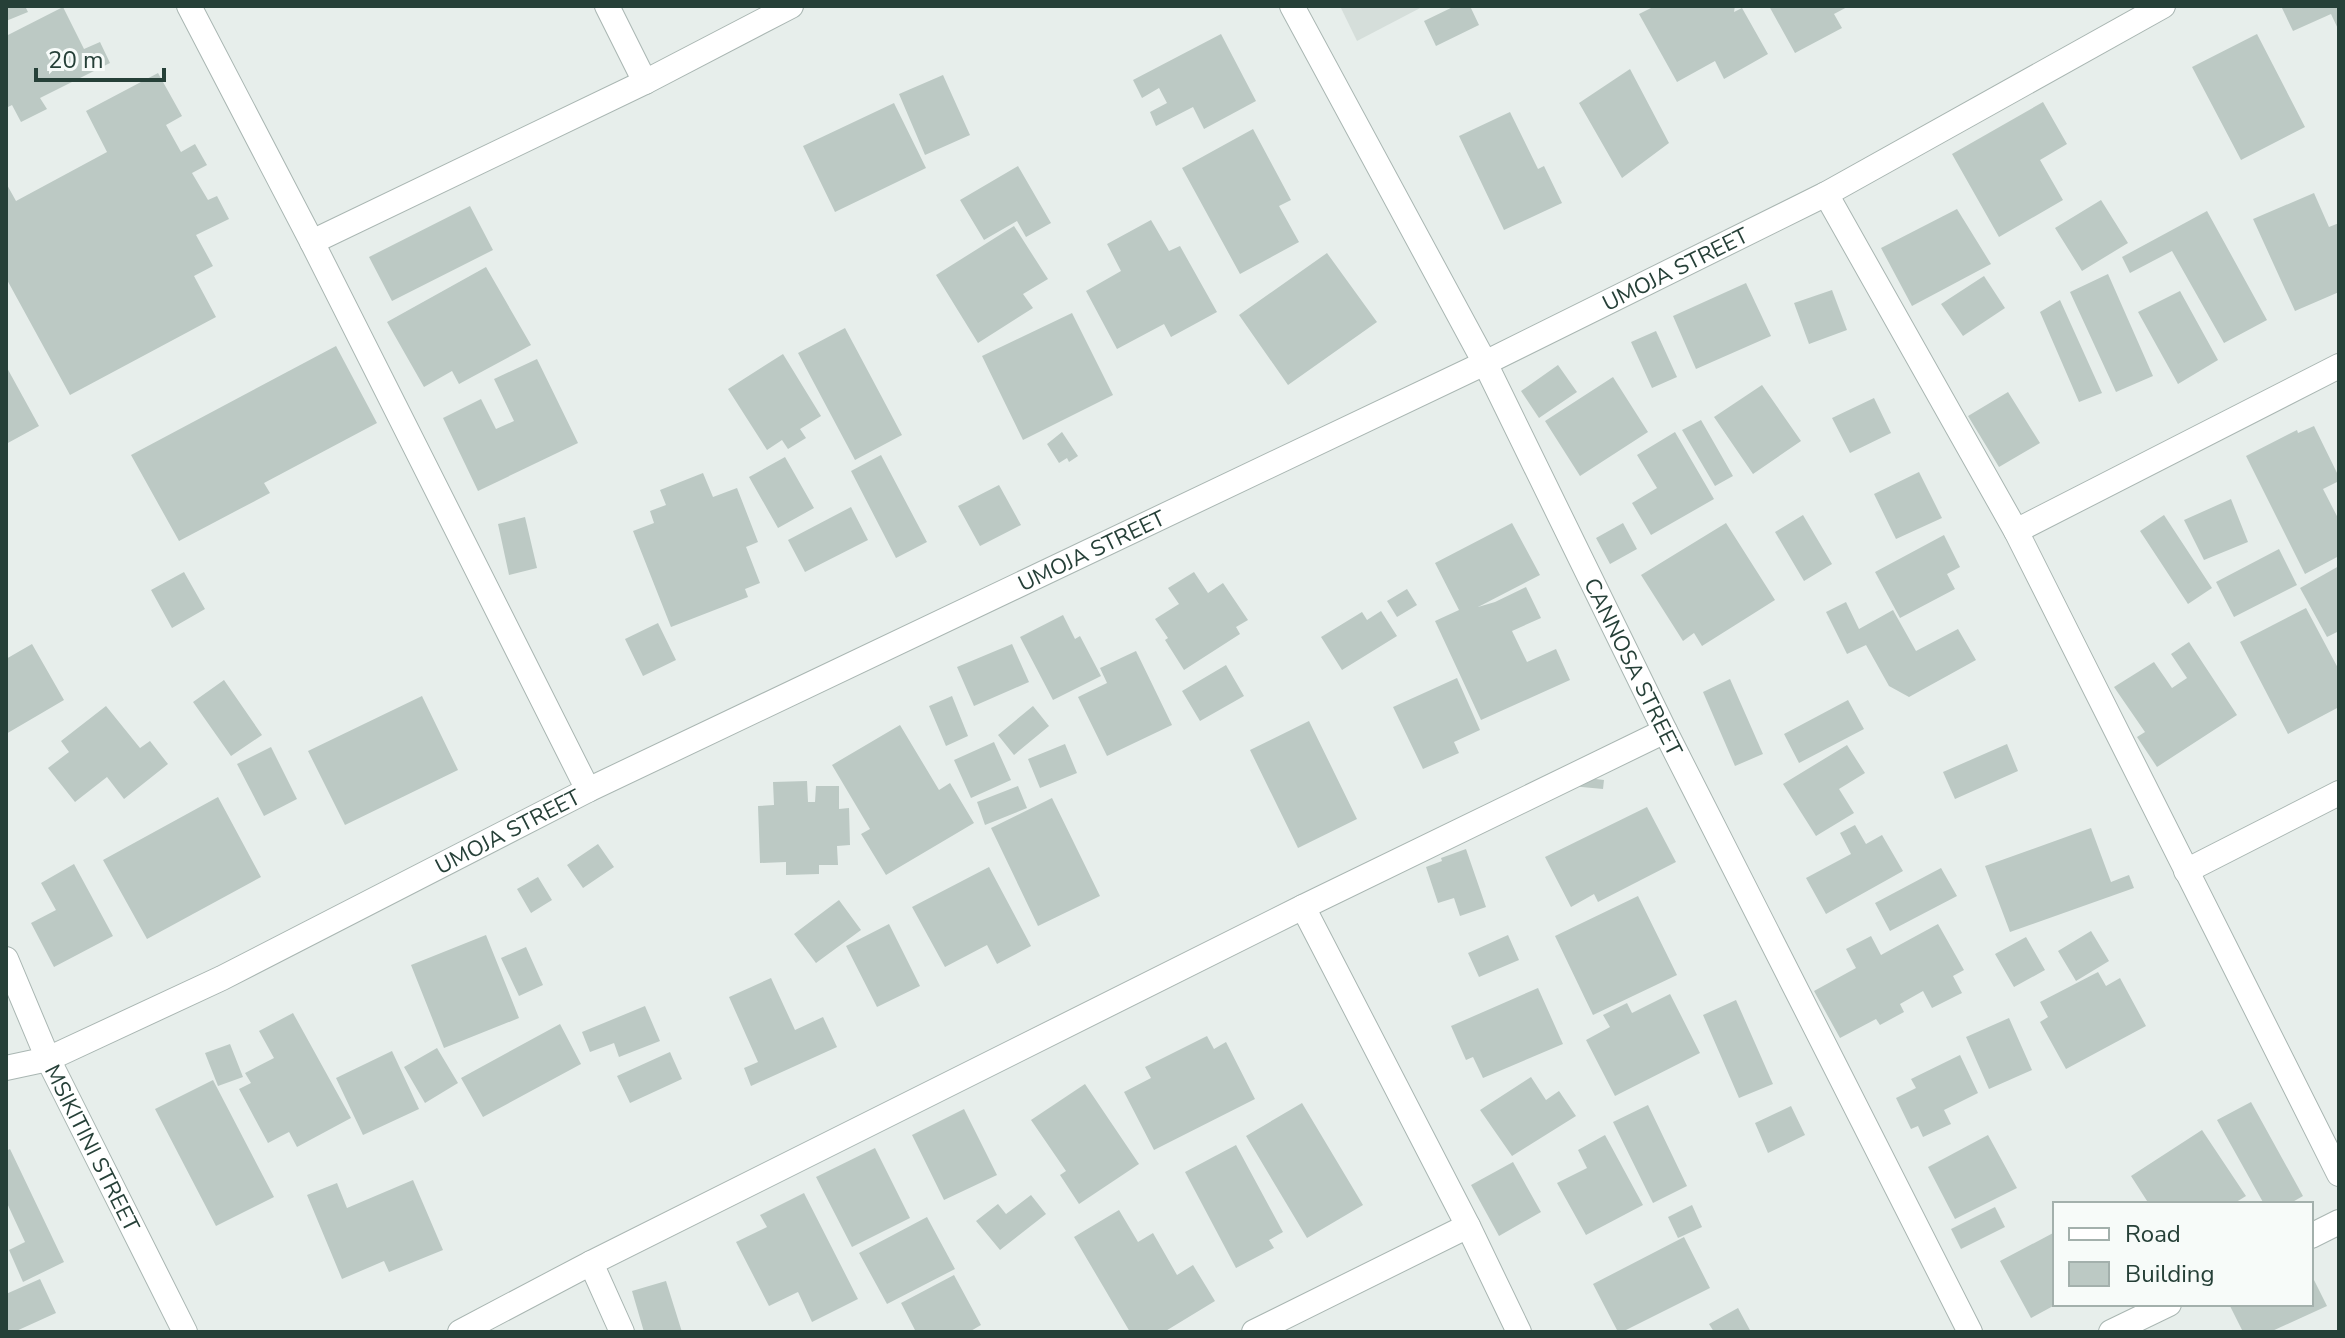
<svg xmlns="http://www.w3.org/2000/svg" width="2345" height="1338" viewBox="0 0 2345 1338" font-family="'Nunito Sans',sans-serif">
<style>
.built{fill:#d5deda}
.building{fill:#bcc9c4}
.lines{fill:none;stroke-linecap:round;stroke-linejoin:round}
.minor-casing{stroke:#a9b6b2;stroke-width:26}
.minor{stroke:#fff;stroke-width:24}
.labels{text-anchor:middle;stroke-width:6;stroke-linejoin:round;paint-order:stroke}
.street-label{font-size:22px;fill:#264038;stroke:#f7fbf9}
</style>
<rect width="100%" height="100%" fill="#e7eeeb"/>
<path class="built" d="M1340,6H1424L1357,41Z"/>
<path class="building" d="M6,6H25L28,12L6,21Z
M1455,6H1470L1479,25L1436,46L1424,21Z
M1655,6H1735L1734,12L1742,8L1768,54L1724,79L1715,61L1677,82L1639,14Z
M1769,6H1849L1834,14L1842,28L1795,53Z
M2281,6H2339V31L2331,14L2293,31Z
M63,7L84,49L100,42L110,63L40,98L47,109L21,122L12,105L6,108V36Z
M1221,34L1256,101L1204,129L1193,107L1156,126L1150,112L1167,103L1159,88L1142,98L1133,80Z
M2257,34L2305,127L2241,160L2192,67Z
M1630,69L1669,143L1622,178L1579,103Z
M158,73L182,116L166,125L181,152L195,144L207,165L192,173L208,200L217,196L229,219L196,235L213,266L194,276L216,317L70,395L6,278V183L16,201L107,152L86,111Z
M943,75L970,135L925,155L899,94Z
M2043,102L2067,144L2040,160L2063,200L1999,237L1952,154Z
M894,103L926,168L835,212L803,146Z
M1510,112L1538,169L1544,166L1562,203L1504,230L1459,136Z
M1253,129L1291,200L1279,206L1299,242L1240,274L1182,168Z
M1018,166L1051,223L1026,237L1017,221L984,240L960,200Z
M2314,193L2329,227L2339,223V292L2295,311L2253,219Z
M2101,200L2128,243L2082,271L2055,228Z
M470,206L493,250L392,301L369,257Z
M1957,209L1991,264L1912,306L1881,248Z
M2207,211L2267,320L2224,343L2172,251L2130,273L2122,257Z
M1151,220L1169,251L1180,246L1217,312L1171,337L1164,324L1117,349L1086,291L1121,271L1107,244Z
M1014,226L1048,279L1023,294L1033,308L978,343L936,275Z
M1327,253L1377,322L1288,385L1239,315Z
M486,267L531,345L459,384L452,371L424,387L387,322Z
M2108,274L2153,376L2116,392L2070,292Z
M1984,276L2005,308L1963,336L1941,304Z
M1746,283L1771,336L1696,369L1673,316Z
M1832,290L1847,330L1809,344L1794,303Z
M2180,291L2218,360L2178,384L2138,312Z
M2060,300L2102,393L2079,402L2040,312Z
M1072,313L1113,395L1023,440L982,356Z
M845,328L902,435L855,460L798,353Z
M1656,331L1677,377L1652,388L1631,342Z
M336,346L377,423L264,483L270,493L179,541L131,455Z
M783,354L821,416L800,429L806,438L788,449L782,440L767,450L728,389Z
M537,359L578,443L478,491L443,418L481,399L496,429L514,421L494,379Z
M1558,365L1577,392L1539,418L1521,391Z
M6,366L39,426L6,444Z
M1613,377L1648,432L1580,476L1545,421Z
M1762,385L1801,441L1753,474L1714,417Z
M2008,392L2040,443L1999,467L1968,416Z
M1874,398L1891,433L1850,453L1832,418Z
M1701,420L1733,476L1715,486L1682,430Z
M2314,426L2339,477V481L2323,489L2339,520V556L2305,574L2246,456L2297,430L2298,433Z
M1062,432L1078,456L1069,462L1067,458L1059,463L1047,444Z
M1675,432L1714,499L1651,535L1632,503L1657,488L1637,455Z
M881,455L927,542L896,558L851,471Z
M785,457L814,508L778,528L749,477Z
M1919,472L1942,518L1896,539L1874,494Z
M703,473L713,497L737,488L758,542L746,547L760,583L745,589L748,597L671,627L633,531L654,523L650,511L666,505L660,490Z
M999,485L1021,525L980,546L958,506Z
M2231,499L2248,542L2204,560L2184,520Z
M851,507L868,540L805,572L788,540Z
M1803,515L1832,564L1804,581L1775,532Z
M2164,515L2212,588L2188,604L2140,531Z
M525,517L537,568L509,575L498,524Z
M1512,523L1540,575L1478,607L1495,602L1526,587L1541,618L1512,631L1527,662L1556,649L1570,680L1481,720L1435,621L1459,610L1435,563Z
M1623,523L1637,549L1610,564L1596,538Z
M1726,523L1775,600L1702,646L1694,633L1683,641L1641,575Z
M1944,535L1960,567L1947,574L1955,589L1900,618L1875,572Z
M2279,549L2297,585L2234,617L2216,582Z
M2339,566V631L2327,637L2300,588Z
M184,572L205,609L172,628L151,590Z
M1194,572L1208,593L1223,583L1248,620L1236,627L1240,634L1184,670L1165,640L1168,638L1155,619L1179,604L1168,588Z
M1407,589L1417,605L1397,617L1387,601Z
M1846,602L1859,629L1893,610L1916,651L1958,629L1976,660L1909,697L1889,686L1866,645L1847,654L1826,612Z
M2306,608L2339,670V707L2288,734L2240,642Z
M1381,611L1397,636L1342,670L1321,637L1362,612L1367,620Z
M1063,615L1075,639L1080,636L1101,676L1053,700L1020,637Z
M658,623L676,660L643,676L625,639Z
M2189,642L2237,715L2157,767L2137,737L2145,732L2114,687L2154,662L2172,688L2187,678L2171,654Z
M32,644L64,700L6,734V659Z
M1012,644L1029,682L974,706L957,667Z
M1136,651L1172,725L1107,756L1078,697L1107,683L1100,668Z
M1226,665L1244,696L1200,721L1182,691Z
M1457,678L1480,730L1454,742L1459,753L1423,769L1393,707Z
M1730,679L1763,754L1735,766L1703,692Z
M224,680L262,735L231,756L193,702Z
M422,696L458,770L345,825L308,751Z
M952,696L968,736L946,746L929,706Z
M1848,700L1864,729L1799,763L1784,734Z
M106,706L140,748L150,741L168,764L124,799L107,777L75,802L48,768L69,752L61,741Z
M1033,706L1049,726L1014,755L998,735Z
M1309,721L1357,819L1298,848L1250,750Z
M900,725L939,790L950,783L974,823L886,875L861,834L870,829L832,765Z
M994,742L1011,780L971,798L954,760Z
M1065,744L1077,773L1040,788L1028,759Z
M2007,744L2018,771L1955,799L1943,772Z
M1847,745L1865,773L1839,789L1854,813L1816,836L1783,784Z
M271,747L297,799L264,816L237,764Z
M1572,776L1604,780L1603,789L1571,786Z
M807,781L808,802H815L816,786H839V809L849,808L850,845L837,846L838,865H819V874L786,875V862L760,863L758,806L774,805L773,782Z
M1018,786L1027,808L985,825L977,802Z
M218,797L261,877L147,939L103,860Z
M1052,798L1100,896L1038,926L991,828Z
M1647,807L1676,862L1598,902L1594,894L1571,907L1545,857Z
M1855,825L1866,844L1882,835L1903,871L1826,914L1806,878L1851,854L1840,833Z
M2091,828L2111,882L2129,875L2134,888L2010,932L1985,866Z
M598,844L614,867L583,888L567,865Z
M1466,849L1486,907L1460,916L1454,898L1438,903L1426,867L1442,861L1441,858Z
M74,864L113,936L54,967L31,923L56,910L41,883Z
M989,867L1031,946L997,964L987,945L945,967L912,907Z
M1941,868L1957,896L1890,931L1875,903Z
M538,877L552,900L531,913L517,889Z
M1638,896L1677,975L1593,1015L1555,936Z
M839,900L861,930L816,963L794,934Z
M889,924L920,986L877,1007L846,946Z
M1938,924L1964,970L1953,976L1962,993L1932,1008L1923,991L1900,1004L1904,1012L1880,1025L1876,1019L1840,1038L1814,991L1856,968L1846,949L1871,936L1881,955Z
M2091,931L2109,961L2076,981L2058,951Z
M486,935L519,1018L444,1048L411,965Z
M1508,935L1519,960L1479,977L1468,953Z
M2026,937L2045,970L2014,987L1995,954Z
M526,947L543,985L519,996L501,958Z
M2098,972L2106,986L2120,978L2146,1026L2066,1069L2040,1022L2048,1017L2040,1002Z
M771,978L795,1030L823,1017L837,1047L751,1086L744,1068L758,1062L729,997Z
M1538,988L1563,1044L1483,1078L1473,1057L1466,1060L1451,1026Z
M1670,994L1700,1053L1615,1096L1586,1040L1610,1027L1603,1015L1627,1003L1632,1013Z
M1736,1000L1773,1084L1739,1098L1703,1015Z
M645,1006L660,1041L619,1057L614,1043L590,1052L582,1032Z
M293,1013L351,1118L297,1147L289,1132L268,1143L239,1089L251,1083L245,1073L274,1058L259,1031Z
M2009,1018L2032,1070L1989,1089L1966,1037Z
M560,1024L581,1064L483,1117L461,1078Z
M1207,1036L1214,1049L1226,1042L1255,1099L1154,1150L1124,1092L1151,1078L1145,1067Z
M230,1044L243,1077L218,1086L205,1053Z
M437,1048L458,1083L425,1103L404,1067Z
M392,1051L419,1109L363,1135L336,1078Z
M670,1052L682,1079L630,1103L617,1076Z
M1960,1055L1978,1093L1944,1110L1951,1124L1923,1137L1918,1126L1911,1129L1896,1098L1916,1088L1911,1079Z
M1531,1077L1546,1100L1559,1091L1576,1116L1512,1156L1480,1110Z
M213,1080L274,1197L216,1226L155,1109Z
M1085,1084L1139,1164L1079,1204L1060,1175L1066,1171L1031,1120Z
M2251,1102L2303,1196L2289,1204H2264L2217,1120Z
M1302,1103L1363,1205L1307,1238L1246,1136Z
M1648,1105L1687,1186L1653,1203L1613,1122Z
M1791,1106L1805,1135L1768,1153L1755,1123Z
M964,1109L997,1175L944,1200L912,1135Z
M2202,1130L2246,1196L2233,1204H2149L2131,1176Z
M1605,1135L1643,1205L1586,1235L1557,1183L1587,1168L1578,1150Z
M1988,1135L2017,1188L1955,1219L1928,1167Z
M1236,1145L1283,1232L1269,1240L1274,1248L1236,1268L1185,1172Z
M875,1148L910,1218L852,1247L816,1177Z
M10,1149L64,1262L23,1282L9,1250L25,1242L6,1201V1151Z
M1513,1162L1541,1212L1499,1236L1471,1185Z
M413,1180L443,1250L389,1272L384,1261L342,1279L307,1195L337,1183L347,1208Z
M804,1193L858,1299L812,1322L798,1292L769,1306L736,1242L767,1227L760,1215Z
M1031,1195L1046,1214L1000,1250L976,1221L998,1204L1006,1214Z
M1692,1205L1702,1227L1678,1238L1668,1217Z
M1995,1207L2005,1227L1961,1249L1951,1229Z
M1119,1210L1138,1242L1153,1233L1177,1275L1193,1265L1215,1301L1164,1332H1130L1074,1237Z
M927,1217L955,1269L887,1304L859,1253Z
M2055,1232V1305L2031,1318L2000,1261Z
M1684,1237L1710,1288L1622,1332H1618L1593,1284Z
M2311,1274L2327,1306L2270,1332H2243L2229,1304H2311Z
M954,1275L981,1325L969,1332H916L901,1303Z
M40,1279L56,1313L14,1332H6V1294Z
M666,1281L682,1332H644L632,1291Z
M1738,1308L1751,1332H1714L1709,1324Z"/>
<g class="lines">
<g class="minor-casing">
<g id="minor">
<path d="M189,6L312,242L588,790"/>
<path d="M607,6L645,82"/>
<path id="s1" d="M1292,6L1485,363L1665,731L1970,1332"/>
<path d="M1826,194L2016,531L2339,1174"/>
<path d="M312,242L645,82L791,6"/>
<path d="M2016,531L2339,366"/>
<path d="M2186,871L2339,793"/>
<path d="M1303,907L1468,1226L1519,1332"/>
<path id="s2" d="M6,959L48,1059L185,1332"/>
<path id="s3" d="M6,1068L48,1059L222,978L588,790L1485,363L1826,194L2163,6"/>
<path d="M2311,1236L2339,1222"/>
<path d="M591,1263L622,1332"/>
<path d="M460,1332L591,1263L1303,907L1665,731"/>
<path d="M1254,1332L1468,1226"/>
<path d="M2111,1332L2169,1304"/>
</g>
</g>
<use href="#minor" class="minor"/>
</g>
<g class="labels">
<g class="street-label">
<text dy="8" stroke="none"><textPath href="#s3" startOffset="1852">UMOJA STREET</textPath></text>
<text dy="8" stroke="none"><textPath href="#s3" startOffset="1204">UMOJA STREET</textPath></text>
<text dy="8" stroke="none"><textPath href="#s1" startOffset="744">CANNOSA STREET</textPath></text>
<text dy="8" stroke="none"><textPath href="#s3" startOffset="556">UMOJA STREET</textPath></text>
<text dy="8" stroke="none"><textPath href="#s2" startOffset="208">MSIKITINI STREET</textPath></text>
</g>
</g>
<rect width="2345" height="1338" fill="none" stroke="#264038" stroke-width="16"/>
<rect x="2053" y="1202" width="260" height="104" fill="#f7fbf9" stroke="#a3b0ac" stroke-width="2"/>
<rect x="2069" y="1228" width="40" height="12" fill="#ffffff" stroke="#a3b0ac" stroke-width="2"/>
<text x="2125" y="1242" font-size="24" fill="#264038">Road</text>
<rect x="2069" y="1262" width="40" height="24" fill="#bcc9c4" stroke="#a3b0ac" stroke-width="2"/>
<text x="2125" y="1282" font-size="24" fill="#264038">Building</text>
<path d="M36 68v12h128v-12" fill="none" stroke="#264038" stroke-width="4"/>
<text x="48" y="68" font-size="24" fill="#264038" stroke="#f7fbf9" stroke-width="6" paint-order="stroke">20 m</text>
</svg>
